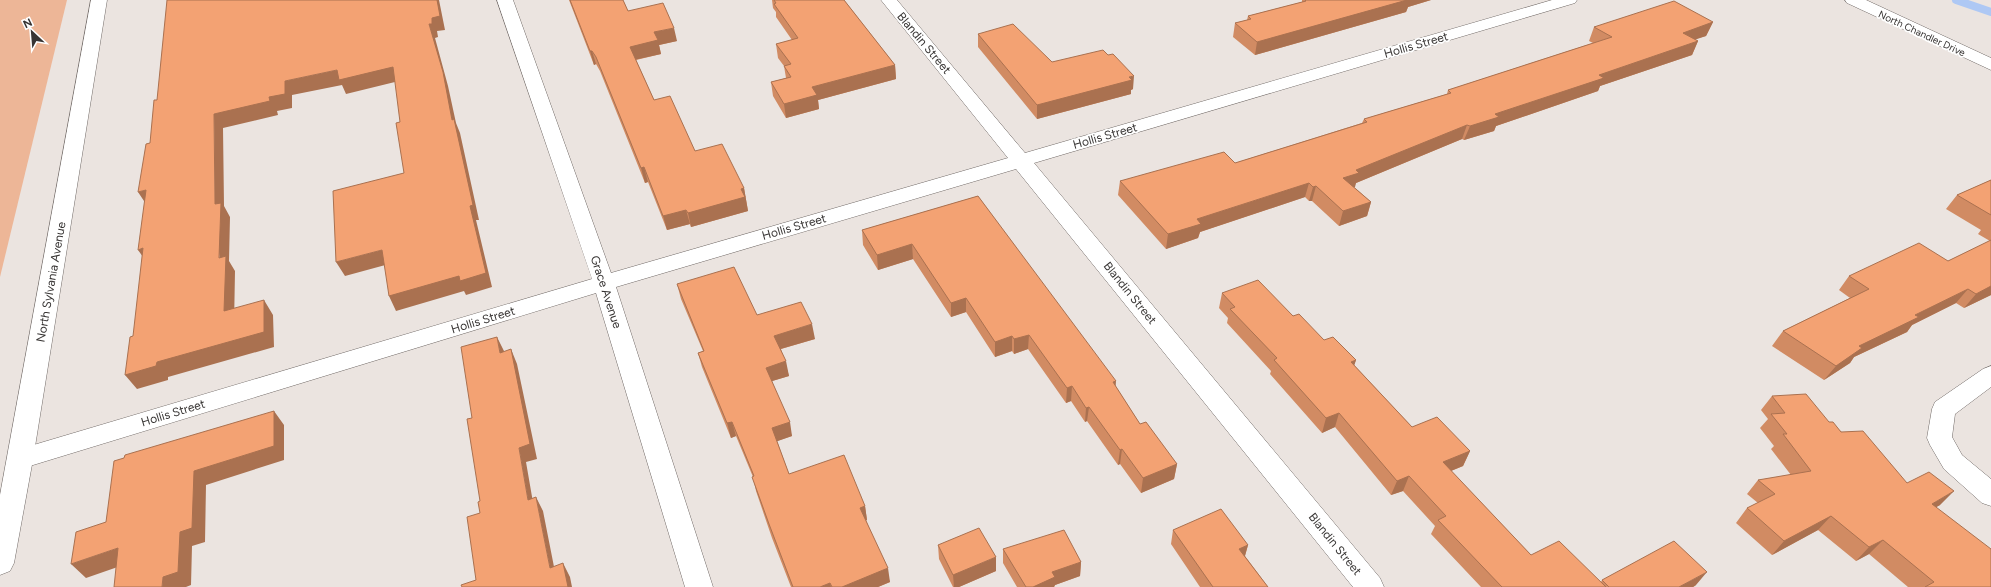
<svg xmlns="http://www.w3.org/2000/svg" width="1991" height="587" viewBox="0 0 1991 587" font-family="Figtree,sans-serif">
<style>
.green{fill:#edb697}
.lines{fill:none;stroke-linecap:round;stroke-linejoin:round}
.stream{stroke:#aec8f4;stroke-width:8}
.street-casing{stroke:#716a67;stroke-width:1}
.secondary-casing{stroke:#716a67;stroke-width:1}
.street{fill:#fff;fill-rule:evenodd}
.secondary{fill:#fff;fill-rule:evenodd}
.wall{fill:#d18b63}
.shaded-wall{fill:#aa7150}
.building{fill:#f3a273;stroke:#aa7150}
.labels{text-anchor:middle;stroke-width:3.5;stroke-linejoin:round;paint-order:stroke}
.far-street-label{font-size:10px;fill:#373433;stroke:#fff}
.street-label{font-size:12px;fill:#373433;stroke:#fff}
</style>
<rect width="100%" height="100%" fill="#ebe4e0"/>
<path class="green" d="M0,0H67L0,277Z"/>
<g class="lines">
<path class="stream" d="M1956,0L1991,12"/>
<g class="street-casing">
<path id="street" d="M497,0H513L611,273L1008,158L881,0H897L1025,153L1552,0H1577L1575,3L1034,163L1380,578L1384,587H1353L1016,169L616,287L713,587H685L596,293L20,469L11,466L7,459L11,452L20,449L592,279Z
M1845,0H1866L1991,58V70L1847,3Z
M1991,366V387L1955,414L1952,437L1962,455L1991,479V506L1982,503L1944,469L1930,445L1927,438L1932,409L1935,402L1983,369Z"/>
</g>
<g class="secondary-casing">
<path id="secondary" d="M91,0H107L33,459L14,563L10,571L0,575V495Z"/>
</g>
<use href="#street" class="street"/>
<use href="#secondary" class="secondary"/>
</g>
<path class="wall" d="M569,0H623L628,11L677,41L659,45L661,54L636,60L654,100L695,151L744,188L748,211L691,227L690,224L667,230L648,182L645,183L600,71L596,64L594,65Z
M772,0H844L895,65L896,79L818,100L819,109L786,118L773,96L771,82L786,78L784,66L778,58L776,44L792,40L776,17V12L773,8Z
M1302,0H1431L1408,7L1406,12L1255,55L1233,37L1235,23L1247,20L1248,16L1302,2Z
M1713,22L1706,36L1695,39L1698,41L1692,55L1600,86L1598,91L1496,126L1494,131L1464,140L1462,139L1356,183L1354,187L1371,202L1367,216L1339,226L1312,201H1309L1305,197L1200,232L1198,238L1166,249L1118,195L1120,181L1235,163L1362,123L1364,119L1447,94L1448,90L1593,43L1589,41L1594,27Z
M978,34L1052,62L1133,89L1131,90V94L1037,119L978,47Z
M1991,180V295L1964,308L1956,303L1912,325L1907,332L1854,357L1850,363L1824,380L1772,346L1783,331L1850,298L1839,290L1849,276L1948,261L1990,241L1978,234L1981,230L1946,209L1957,195Z
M978,196L1116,387L1140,424L1177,464L1174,479L1141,493L1120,464L1118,465L1087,421L1085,422L1071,401L1066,403L1028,349L1014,354L1012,351L995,357L966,312L951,317L913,259L878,270L863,245L862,230Z
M677,284L757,315L815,339L781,349L789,376L772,381L792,436L777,441L789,474L865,506L867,520H866L890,582L878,587H791L772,538L756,491L753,477L736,436L731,438L702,367L698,353L703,351L681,299Z
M1222,293L1293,316L1324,340L1356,360L1354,365L1412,427L1470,451L1463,466L1451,471L1531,555L1601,582L1602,580L1696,585L1693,587H1481L1431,534L1435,526L1403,491L1391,495L1335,427L1322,433L1270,374L1271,371L1227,323L1228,318L1219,308Z
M1772,396L1829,422L1907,483L1940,505L1936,507L1991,587H1908L1869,554L1856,561L1818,530L1772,555L1736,523L1747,508L1758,503L1747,494L1758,480L1791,475L1771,449L1774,446L1760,428L1768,419L1761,410Z
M1173,530L1248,545L1245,556L1268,587H1200L1171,544Z
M938,545L996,571L959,587H953L939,559Z
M1003,549L1081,562L1080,576L1055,585L1054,587H1017L1003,563Z"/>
<path class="shaded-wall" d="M437,0H439L445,30L437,31L438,37L435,38L448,86L456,123L460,133L479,220H476L492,287L466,295L464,291L396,311L389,296L470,206L452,120L429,24Z
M1404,0H1431L1408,7L1406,12L1255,55L1257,42Z
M1713,22L1706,36L1676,46L1683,33Z
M674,28L677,41L659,45L661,54L634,60L630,47L654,32Z
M1698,41L1692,55L1600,86L1598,91L1496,126L1494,131L1464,140L1470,126L1495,114L1599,75Z
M590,51H592L596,64L594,65Z
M895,65L896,79L818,100L819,109L786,118L784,104L812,87Z
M393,67L399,81L346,94L342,85L292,95V108L277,111L278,115L223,128L224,206L230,217L229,261L235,271L234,326L224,311L215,204L214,114L269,97L285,81L337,70Z
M1134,76L1133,89L1131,90V94L1037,119V105Z
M1467,125L1462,139L1356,183L1355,187L1339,192L1343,178L1356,170Z
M644,167L648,182L645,183L641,168Z
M1309,183L1305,197L1200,232L1198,238L1166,249L1168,234L1197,219Z
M1316,186L1312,201H1309L1313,187Z
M744,188L748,211L691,227L688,213Z
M146,190L148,207L138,192Z
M1371,202L1367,216L1339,226L1343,211Z
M686,210L690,224L667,230L663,216Z
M912,244L913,259L878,270L877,255Z
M143,248L148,264L138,250Z
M382,250L389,264L345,276L336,262Z
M1991,286V295L1964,308L1976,294Z
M1968,289L1956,303L1912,325L1907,332L1854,357L1850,363L1824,380L1836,366L1859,346L1915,315Z
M966,298V312L951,317V303Z
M264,300L273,315L274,347L168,377V380L137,389L125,375L157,362Z
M812,324L815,339L777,350L774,336Z
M1029,335L1028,349L1014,354V339Z
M1012,336V351L995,357V342Z
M497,337L504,351L507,367L500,353Z
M511,349L517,364L537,459L526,462L535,514L528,500L519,448Z
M1356,360L1351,375V362Z
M786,361L789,376L769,382L766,368Z
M1116,381L1115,395L1113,382Z
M1072,386L1071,401L1066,403L1067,388Z
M1089,407L1087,421L1085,422L1086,408Z
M274,411L284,425V460L206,485L205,542L192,546L191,585L186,587H162L163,577L180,532L194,471Z
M1339,413L1335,427L1322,433L1326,418Z
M732,422L736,436L731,438L727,423Z
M790,422L792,436L775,442L772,428Z
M1122,449L1120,464L1118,465L1120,450Z
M1470,451L1463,466L1436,477L1443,462Z
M1177,464L1174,479L1141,493L1143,478Z
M1409,476L1403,491L1391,495L1397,481Z
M1954,491L1940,505L1917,518L1932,504Z
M536,497L543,511L557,582L550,568Z
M865,506L867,520L862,522L860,508Z
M1831,516L1818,530L1772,555L1784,541Z
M1883,540L1869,554L1856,561L1869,547Z
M1248,545L1244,559L1239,549Z
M118,548L132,562L86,578L71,564Z
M996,557V571L959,587H954L953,575Z
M1081,562L1080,576L1055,585L1054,587H1033L1052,572Z
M563,563L570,577L572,587H567Z
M888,568L890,582L878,587H842Z
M1707,572L1696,585L1693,587H1679Z
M830,583L831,587H820Z"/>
<path class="building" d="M167,0H437L440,16L432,18V24H429L443,72L452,120L454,119L473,205L470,206L486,273L460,281L459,276L389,296L382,250L336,262L333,191L404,173L396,123L400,122L393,67L339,80L337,70L285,81V94L269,97L270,101L214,114L215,204L221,203L219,258L226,256L224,311L264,300V332L157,362L156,366L125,375L130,337L133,336L143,248L138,250L146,190L138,192L146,144L150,143L154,100H157Z
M570,0H623L628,11L663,3L674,28L654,32L658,40L630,47L654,100L670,96L695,151L722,144L744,188L741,189L745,197L688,213L686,210L663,216L644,167L641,168L596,57L592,51H590Z
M774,0H844L895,65L812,87L817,95L784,104L771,82L791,77L784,66L791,64L776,44L798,38L774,4L776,3Z
M1305,0H1407L1257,42L1235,23L1251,19L1248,16L1306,1Z
M1674,1L1713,22L1683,33L1698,41L1599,75L1604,78L1495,114L1499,117L1470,126L1467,125L1356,170L1359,173L1343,178L1371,202L1343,211L1316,186L1313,187L1309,183L1197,219L1201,224L1168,234L1120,181L1224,152L1235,163L1367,122L1364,119L1451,93L1448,90L1612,37L1594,27Z
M1013,24L1052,62L1103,50L1108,55L1113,54L1134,76L1129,77L1132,80L1037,105L978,34Z
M1991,180V215L1957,195Z
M978,196L1116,381L1113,382L1140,424L1146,422L1177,464L1143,478L1122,449L1120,450L1089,407L1086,408L1072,386L1067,388L1029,335L1014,339L1012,336L995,342L966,298L951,303L912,244L877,255L862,230Z
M1991,240V286L1976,294L1968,289L1915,315L1919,317L1859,346L1862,348L1836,366L1783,331L1869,289L1849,276L1919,243L1948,261Z
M734,267L757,315L801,302L812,324L774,336L786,361L766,368L790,422L772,428L789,474L844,455L865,506L860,508L888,568L842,587H832L830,583L820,587H793L769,524L752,477L754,476L732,422L727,423L698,353L704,351L677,284Z
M1258,280L1293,316L1299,314L1324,340L1333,337L1356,360L1351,362L1412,427L1437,417L1470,451L1443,462L1531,555L1559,541L1606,587H1502L1438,520L1446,516L1409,476L1397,481L1339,413L1326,418L1274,360L1277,358L1230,309L1235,307L1222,293Z
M497,337L500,353L511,349L530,444L519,448L528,500L536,497L550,568L563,563L568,587H462L461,585L476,580L467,517L480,513L478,502L480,501L467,419L472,418L461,347Z
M1806,394L1829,422H1833L1841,432L1863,431L1907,483L1929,472L1954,491L1932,504L1991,549V587H1925L1934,582L1883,540L1869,547L1831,516L1784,541L1747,508L1775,494L1758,480L1811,471L1783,434H1787L1771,414L1785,413L1772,396Z
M274,411V446L194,471L192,528L180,532L178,572L163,577L162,587H114L118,548L71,564L76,532L106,522L114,461L124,458L125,455Z
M1221,509L1248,545L1239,549L1268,587H1213L1173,530Z
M979,528L996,557L953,575L938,545Z
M1064,530L1081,562L1052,572L1055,577L1033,587H1026L1003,549Z
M1674,541L1707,572L1679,587H1609L1602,580Z"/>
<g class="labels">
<g class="far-street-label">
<text transform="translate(1922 33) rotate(25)" y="4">North Chandler Drive</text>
</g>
<g class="street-label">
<text transform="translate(924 43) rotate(50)" y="4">Blandin Street</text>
<text transform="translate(1416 45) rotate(-16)" y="4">Hollis Street</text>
<text transform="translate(1105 136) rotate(-16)" y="4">Hollis Street</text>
<text transform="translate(794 227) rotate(-16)" y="4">Hollis Street</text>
<text transform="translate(51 282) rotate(-80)" y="4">North Sylvania Avenue</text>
<text transform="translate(606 292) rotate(72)" y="4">Grace Avenue</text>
<text transform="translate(1130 293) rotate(51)" y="4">Blandin Street</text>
<text transform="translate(483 320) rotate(-17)" y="4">Hollis Street</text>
<text transform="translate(173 413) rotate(-17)" y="4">Hollis Street</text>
<text transform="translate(1335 544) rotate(51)" y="4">Blandin Street</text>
</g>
</g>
<g transform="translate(32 32) rotate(334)" stroke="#ffffff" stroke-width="3" paint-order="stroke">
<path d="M0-3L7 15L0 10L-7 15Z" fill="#373433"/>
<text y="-6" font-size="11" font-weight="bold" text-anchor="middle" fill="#373433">N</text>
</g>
</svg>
